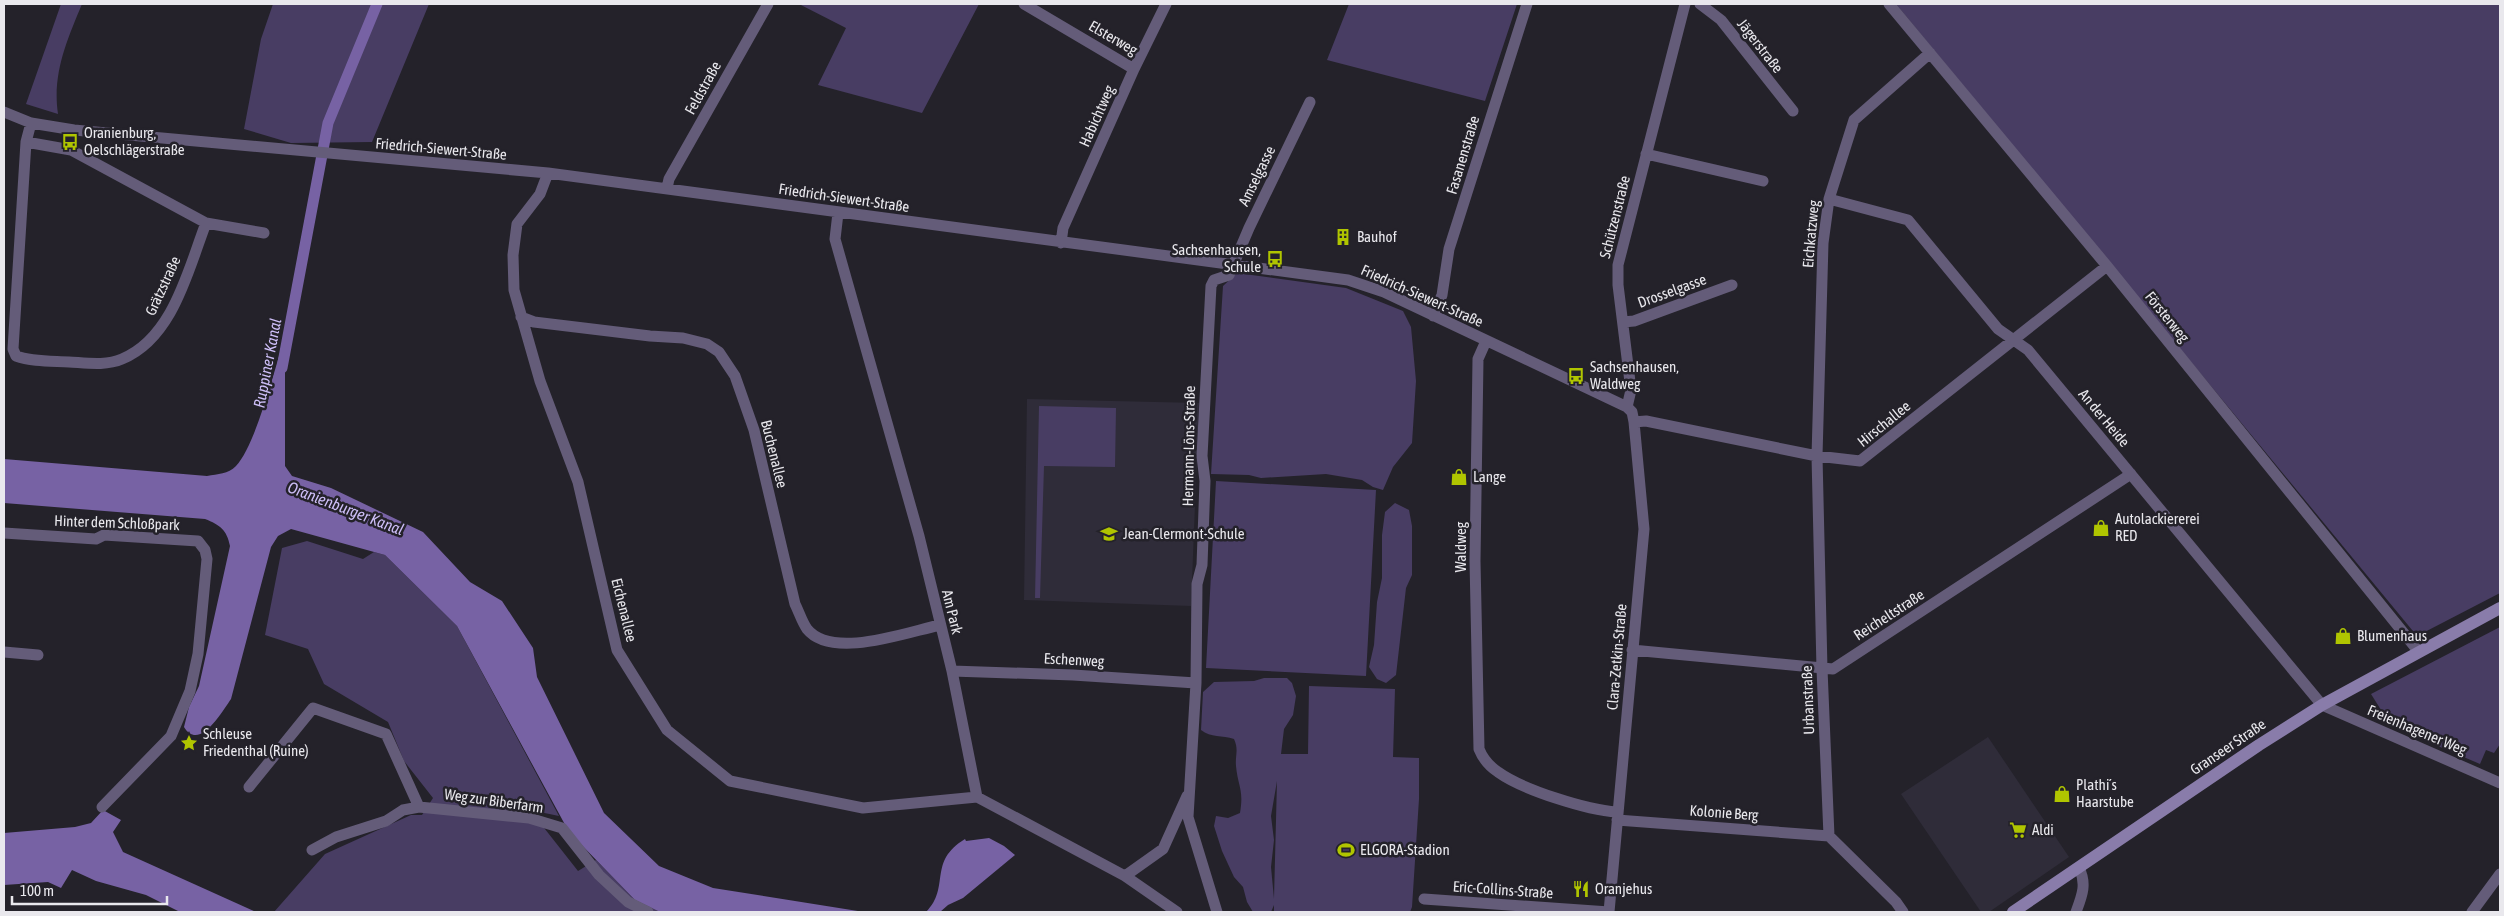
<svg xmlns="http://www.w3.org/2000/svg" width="2504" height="916" viewBox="0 0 2504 916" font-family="'Asap Condensed',sans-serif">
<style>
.built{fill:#2f2c39}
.green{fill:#483d63;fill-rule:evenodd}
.water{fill:#7762a4}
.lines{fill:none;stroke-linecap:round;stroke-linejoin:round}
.canal{stroke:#7762a4;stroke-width:11}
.minor{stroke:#645c79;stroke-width:11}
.secondary{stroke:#897caa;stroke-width:12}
.labels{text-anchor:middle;stroke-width:5;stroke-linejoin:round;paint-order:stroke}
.street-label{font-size:15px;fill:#e9e8ed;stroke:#24222a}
.poi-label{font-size:15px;fill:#e9e8ed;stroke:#24222a;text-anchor:start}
.water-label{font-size:16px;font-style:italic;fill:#cdbef7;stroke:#24222a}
</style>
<rect width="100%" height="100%" fill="#24222a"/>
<path class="built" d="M1027,399L1199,403L1191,606L1024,600Z
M1988,737L2069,857L1989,912H1981L1901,794Z"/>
<path class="green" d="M61,4H82C67,40 52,74 58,114L26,104Z
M273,4H429L372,142L291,143L244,129L261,39Z
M799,4H979L922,113L818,85L846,28Z
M1349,4H1517L1485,101L1327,60Z
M1896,4H2500V593L2417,636Z
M1237,273L1346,288L1403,311L1411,327L1416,381L1412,443L1393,467L1383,490L1373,487L1362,480L1326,474L1261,478L1249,475L1211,474L1223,286Z
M1039,406L1116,408L1115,467L1044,466L1040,598H1035Z
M1216,481L1376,490L1366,676L1206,668Z
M1395,503L1409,510L1412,526V575L1406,588L1396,675L1386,683L1377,679L1369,667L1374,645L1377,602L1382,578V535L1385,512Z
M307,541L363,559L374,552L385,555L457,626L559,816L530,810L578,871L596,860L635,900L660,912H274L325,854L411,815H422L433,798L404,761L388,722L324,684L308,649L265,635L282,548Z
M2500,627V744L2494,753L2486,750L2480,764L2391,726L2371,694Z
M1264,678H1287L1292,683L1296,696L1293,715L1284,729L1281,754H1308L1309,686L1395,689L1393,757L1419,758V799L1412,907L1410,912H1274V905L1271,912H1253L1247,902L1243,887L1234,877L1222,851L1214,826L1216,816L1228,818L1240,813C1244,789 1238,787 1236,766C1235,755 1239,750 1234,739C1222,735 1211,738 1201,730L1203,692L1214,682L1254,681ZM1277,781L1274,898V899L1271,867L1274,840L1271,816Z"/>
<path class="water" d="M285,337V466L292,476L331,488L423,532L470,582L502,601L533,648L537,677L604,813L659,866L713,888L864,912H660L635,900L569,832L457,626L385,555L291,529L278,536L271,547L231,699C222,712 199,752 184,727L189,707L199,686L230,546C227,530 220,525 205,519L4,503V459L207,476C218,474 228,474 236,466C256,445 275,367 285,337Z
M103,810L121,820L113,832L123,852L256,912H180L146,895L96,881L72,870L61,888L48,882L4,885V833L75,827L91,823Z
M989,838L1004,846L1015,855L963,898L948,905L940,912H926C951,887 927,862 965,839L966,841Z"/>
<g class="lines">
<path class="canal" d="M282,368L328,123L377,4"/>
<path class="minor" d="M1024,4L1134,69
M1700,4L1721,20L1793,111
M1889,4L2107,266L2419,652
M4,112L31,123L74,130L548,173L1348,280L1384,292L1627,407L1632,412L1634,422L1644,529L1609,912
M31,123L26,142L13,349L16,356C32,362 52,361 69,362C87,363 106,366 122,359C173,338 188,270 206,223
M26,142L71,150L206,223L264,233
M1646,154L1763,181
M548,173L540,194L517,224L513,255L514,290L540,381L578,482L617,650L667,730L730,781L863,808L977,797
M667,188L669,179L768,4
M1829,199L1908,220L1998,329L2028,350L2322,705L2500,783
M838,213L835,239L919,536L952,671L977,797L1125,876L1177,912
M1061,243L1063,228L1134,69L1166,4
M1433,316L1442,295L1449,249L1527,4
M521,317L534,322L650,336L683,338L707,344L719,352L735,376L754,430L795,604C799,612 802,622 807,629C832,660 907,632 940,625
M1623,322L1634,321L1732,285
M1486,341L1478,359L1475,561L1479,749C1483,759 1489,766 1498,772C1523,790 1587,810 1617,812
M1627,407L1631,390L1618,285V265L1685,4
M1634,422L1646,421L1817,456L1860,461L2107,266
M4,533L96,539L104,535L198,541L205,550L207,559L198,654L190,691L171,736L102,807
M1632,650L1833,669L2131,474
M4,652L38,655
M952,671L1073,675L1196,683
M249,787L313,708L386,734L419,807L529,818L562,828L599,875L628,902L648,912
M1617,820L1829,836
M312,850L336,837L386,821L403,810L419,807
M1125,876L1163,849L1187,796
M1424,899L1609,912
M1217,912L1188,817L1196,683L1197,584L1202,565L1205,481L1202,456L1211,286L1214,280L1229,275L1249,228L1310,102
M1903,912L1896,902L1829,836L1822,669L1817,456L1823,243L1829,199L1854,120L1930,53
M2076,912C2082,896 2087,884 2079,868
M2472,912L2500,874"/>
<path class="secondary" d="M2013,912L2259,745L2322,705L2500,608"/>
</g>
<defs>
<g id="bus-bare" transform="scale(1.35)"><path d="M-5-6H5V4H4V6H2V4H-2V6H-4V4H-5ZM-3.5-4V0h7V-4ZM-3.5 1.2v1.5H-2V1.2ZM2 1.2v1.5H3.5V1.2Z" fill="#b0c500" stroke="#24222a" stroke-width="2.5" paint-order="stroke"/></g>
<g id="building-bare" transform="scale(1.35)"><path d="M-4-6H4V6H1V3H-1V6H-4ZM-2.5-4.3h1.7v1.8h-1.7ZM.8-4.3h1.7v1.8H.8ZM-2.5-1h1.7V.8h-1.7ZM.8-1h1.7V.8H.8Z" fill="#b0c500" stroke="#24222a" stroke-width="2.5" paint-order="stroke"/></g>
<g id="shop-bare" transform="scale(1.35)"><path d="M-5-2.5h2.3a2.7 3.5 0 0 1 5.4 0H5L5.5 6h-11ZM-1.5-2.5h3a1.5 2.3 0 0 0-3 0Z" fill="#b0c500" stroke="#24222a" stroke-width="2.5" paint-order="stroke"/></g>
<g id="school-bare" transform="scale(1.35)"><path d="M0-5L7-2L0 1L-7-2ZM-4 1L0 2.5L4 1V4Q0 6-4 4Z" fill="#b0c500" stroke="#24222a" stroke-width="2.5" paint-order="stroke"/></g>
<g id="sight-bare" transform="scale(1.35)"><path d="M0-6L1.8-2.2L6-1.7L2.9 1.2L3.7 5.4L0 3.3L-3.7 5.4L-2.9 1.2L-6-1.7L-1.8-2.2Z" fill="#b0c500" stroke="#24222a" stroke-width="2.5" paint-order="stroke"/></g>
<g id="supermarket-bare" transform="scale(1.35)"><path d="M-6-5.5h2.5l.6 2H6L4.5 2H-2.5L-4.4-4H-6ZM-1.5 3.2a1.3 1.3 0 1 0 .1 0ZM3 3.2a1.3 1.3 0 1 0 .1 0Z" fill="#b0c500" stroke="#24222a" stroke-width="2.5" paint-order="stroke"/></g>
<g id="stadium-bare" transform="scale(1.35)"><path d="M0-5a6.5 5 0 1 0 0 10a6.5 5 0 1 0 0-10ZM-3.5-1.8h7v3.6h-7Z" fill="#b0c500" stroke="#24222a" stroke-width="2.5" paint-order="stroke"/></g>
<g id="restaurant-bare" transform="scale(1.35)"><path d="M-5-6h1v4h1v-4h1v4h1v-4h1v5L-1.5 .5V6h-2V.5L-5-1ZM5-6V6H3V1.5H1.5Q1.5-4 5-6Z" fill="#b0c500" stroke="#24222a" stroke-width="2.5" paint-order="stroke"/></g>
</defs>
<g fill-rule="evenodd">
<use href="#bus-bare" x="70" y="142"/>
<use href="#building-bare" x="1343" y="237"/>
<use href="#bus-bare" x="1275" y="259"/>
<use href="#bus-bare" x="1576" y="376"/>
<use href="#shop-bare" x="1459" y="477"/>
<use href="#shop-bare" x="2101" y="528"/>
<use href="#school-bare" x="1109" y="534"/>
<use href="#shop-bare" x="2343" y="636"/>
<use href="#sight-bare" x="189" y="743"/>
<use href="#shop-bare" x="2062" y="794"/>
<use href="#supermarket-bare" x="2018" y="830"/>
<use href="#stadium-bare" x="1346" y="850"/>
<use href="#restaurant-bare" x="1581" y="889"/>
</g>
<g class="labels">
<g class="street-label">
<text transform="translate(1113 38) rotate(30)" y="5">Elsterweg</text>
<text transform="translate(1760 46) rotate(52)" y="5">Jägerstraße</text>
<text transform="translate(703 88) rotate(-61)" y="5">Feldstraße</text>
<text transform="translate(1097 116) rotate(-66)" y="5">Habichtweg</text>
<text transform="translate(441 149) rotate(5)" y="5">Friedrich-Siewert-Straße</text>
<text transform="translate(1463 155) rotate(-73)" y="5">Fasanenstraße</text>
<text transform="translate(1257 176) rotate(-64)" y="5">Amselgasse</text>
<text transform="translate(844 198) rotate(8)" y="5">Friedrich-Siewert-Straße</text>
<text transform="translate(1615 217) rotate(-76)" y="5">Schützenstraße</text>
<text transform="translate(1811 234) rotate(-85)" y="5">Eichkatzweg</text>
<text transform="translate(163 286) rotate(-65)" y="5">Grätzstraße</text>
<text transform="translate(1672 291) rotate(-20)" y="5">Drosselgasse</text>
<text transform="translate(1422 296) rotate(24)" y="5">Friedrich-Siewert-Straße</text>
<text transform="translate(2167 317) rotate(51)" y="5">Försterweg</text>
<text transform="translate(2104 418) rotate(50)" y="5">An der Heide</text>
<text transform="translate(1884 424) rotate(-39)" y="5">Hirschallee</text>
<text transform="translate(1189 446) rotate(-89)" y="5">Hermann-Löns-Straße</text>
<text transform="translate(774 454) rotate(76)" y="5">Buchenallee</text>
<text transform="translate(117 523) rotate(2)" y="5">Hinter dem Schloßpark</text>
<text transform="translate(1461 547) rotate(-90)" y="5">Waldweg</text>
<text transform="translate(624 610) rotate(76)" y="5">Eichenallee</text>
<text transform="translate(952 612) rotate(76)" y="5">Am Park</text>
<text transform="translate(1889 615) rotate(-33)" y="5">Reicheltstraße</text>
<text transform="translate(1617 657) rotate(-85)" y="5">Clara-Zetkin-Straße</text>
<text transform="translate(1074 660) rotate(3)" y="5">Eschenweg</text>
<text transform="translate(1808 700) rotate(-92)" y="5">Urbanstraße</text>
<text transform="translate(2417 730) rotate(23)" y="5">Freienhagener Weg</text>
<text transform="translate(2228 747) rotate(-34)" y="5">Granseer Straße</text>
<text transform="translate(494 801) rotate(8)" y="5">Weg zur Biberfarm</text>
<text transform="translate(1724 813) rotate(4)" y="5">Kolonie Berg</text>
<text transform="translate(1503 890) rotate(4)" y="5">Eric-Collins-Straße</text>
</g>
<g class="poi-label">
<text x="84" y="138">Oranienburg,<tspan x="84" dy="17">Oelschlägerstraße</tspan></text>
<text x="1357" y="242">Bauhof</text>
<text x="1261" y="255" text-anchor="end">Sachsenhausen,<tspan x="1261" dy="17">Schule</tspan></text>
<text x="1590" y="372">Sachsenhausen,<tspan x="1590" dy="17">Waldweg</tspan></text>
<text x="1473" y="482">Lange</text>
<text x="2115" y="524">Autolackiererei<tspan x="2115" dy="17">RED</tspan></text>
<text x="1123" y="539">Jean-Clermont-Schule</text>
<text x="2357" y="641">Blumenhaus</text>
<text x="203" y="739">Schleuse<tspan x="203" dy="17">Friedenthal (Ruine)</tspan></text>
<text x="2076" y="790">Plathi´s<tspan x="2076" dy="17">Haarstube</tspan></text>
<text x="2032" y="835">Aldi</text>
<text x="1360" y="855">ELGORA-Stadion</text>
<text x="1595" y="894">Oranjehus</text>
</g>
<g class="water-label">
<text transform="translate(267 363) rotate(-79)" y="6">Ruppiner Kanal</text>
<text transform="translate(346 508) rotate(21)" y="6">Oranienburger Kanal</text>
</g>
</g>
<rect width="2504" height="916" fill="none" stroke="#e9e8ed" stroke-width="10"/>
<path d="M12 896v8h155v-8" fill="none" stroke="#e9e8ed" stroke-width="2.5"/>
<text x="20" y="896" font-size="15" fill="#e9e8ed" stroke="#24222a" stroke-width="4" paint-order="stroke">100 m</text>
</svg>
